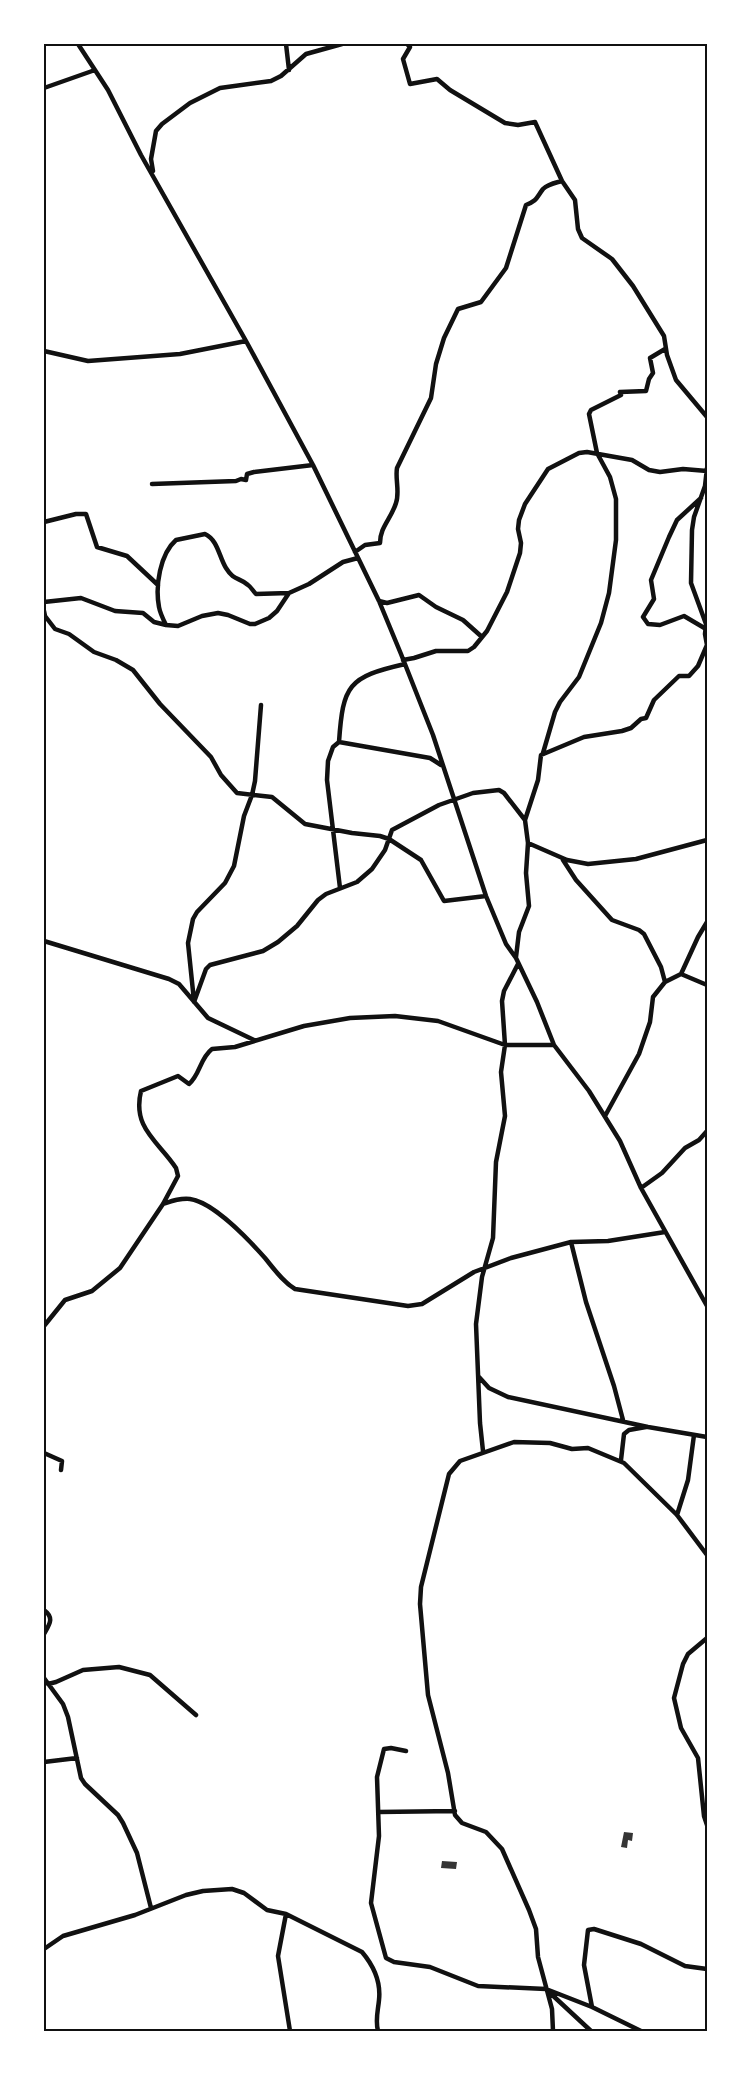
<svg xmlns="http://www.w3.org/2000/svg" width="751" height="2075" viewBox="0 0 751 2075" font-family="'Nunito Sans',sans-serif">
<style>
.building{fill:#353535}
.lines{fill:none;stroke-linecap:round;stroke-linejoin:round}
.minor{stroke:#111;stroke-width:4.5}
.neatline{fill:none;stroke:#111;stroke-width:2}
</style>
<rect width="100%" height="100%" fill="#fff"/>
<path class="building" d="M624,1832L633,1833L632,1841L628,1840L627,1848L621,1847Z
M442,1861L457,1862L456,1869L441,1868Z"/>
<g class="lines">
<path class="minor" d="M78,44L108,90L141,155L246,341L313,465L379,601L401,654L433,735L486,896L506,944L516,958L537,1002L554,1045L589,1091L620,1141L641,1188L707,1306
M286,44L289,70
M407,44L410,47L403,59L410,84L437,79L450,90L505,123L518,125L535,122L562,181L575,200L578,229L582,238L612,259L633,286L664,336L667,355L676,380L707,417
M44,88L95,70
M153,171L151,159L156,131L162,124L190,103L220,88L271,81L281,76L306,54L342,44
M44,351L88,361L180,354L246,341
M152,484L236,481L241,479L246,480L247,474L254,472L313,465
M701,498L677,520L669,537L651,580L654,599L643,617L648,624L660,625L684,616L706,629
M44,522L76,514H86L97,547L127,556L158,585
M355,552L365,545L380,543C380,527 391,519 396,503C400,492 395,479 397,468L431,398L436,364L444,338L458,309L481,302L506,268L526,205C538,200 536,198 543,189C548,184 555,183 562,181
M379,601L387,603L419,595L436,607L463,620L482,637
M44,602L81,598L115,611L143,613L154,622L166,625L178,626L202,616L218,613L228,615L250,624H255L269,618L277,611L289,593L309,584L343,562L358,558
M44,611L45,616L55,629L69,634L94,652L116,660L133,670L160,704L211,757L221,775L237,793L272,797L305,824L352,833L380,836L389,839L421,860L444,901L486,896
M166,625C163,619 160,613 159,607C155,586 160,554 176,540L205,534C218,540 219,557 226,568C234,581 239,577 248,585C251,587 253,591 256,594L289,593
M403,660L414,658L436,651H468L474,647L487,631L507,592L520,553L521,543L518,529L519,520L525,504L548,469L579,453L587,452L632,460L649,470L660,472L683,469L707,471
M339,742L430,758L441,765
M543,753L555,712L560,702L579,677L601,623L609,593L616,540V499L610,477L597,453L589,414L591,410L621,395L620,392L646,391L649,379L653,373L650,358L665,349
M528,843L567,860L588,864L636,859L707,840
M563,860L576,880L612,920L639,930L644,934L661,967L665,982
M340,888L327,780L328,761L333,747L339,742C343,685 348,677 405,664
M44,941L169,979L179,984L208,1018L254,1040
M516,957L519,932L529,906L526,873L528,843L525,820L538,780L541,755L584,737L622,731L631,728L641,719L646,718L654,700L679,676H689L698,666L707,645L705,634L706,624L691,583L692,530L694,517L705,486L707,468
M681,974L707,985
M194,1001L188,943L193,919L197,912L225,883L234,866L244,816L252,795L255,781L261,705
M194,1002L206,969L210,965L263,951L278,942L297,926L318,900L326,894L357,882L372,869L385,850L392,830L439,805L473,793L499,790L504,793L525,820
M605,1116L639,1054L650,1022L653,997L665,982L681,974L698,937L707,922
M641,1188L662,1173L685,1148L699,1140L707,1131
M163,1204C172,1201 180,1198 190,1199C213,1202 249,1240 265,1258C274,1269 283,1282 295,1289L408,1306L422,1304L474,1272L511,1258L571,1242L608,1241L665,1232
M571,1242L586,1302L614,1386L623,1420
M44,1326L65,1300L92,1291L120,1268L163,1204L178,1176L176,1168C158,1141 132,1128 141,1091L178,1076L189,1084C200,1075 200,1058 212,1049L235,1047L304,1026L350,1018L395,1016L438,1021L505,1045H554
M479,1377L489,1388L508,1397L648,1427L707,1437
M483,1451L480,1423L476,1324L482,1277L493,1238L496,1162L505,1116L501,1072L505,1045L502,1001L504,991L518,964
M44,1453L62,1461L61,1470
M621,1460L624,1434L629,1430L646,1427
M677,1515L688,1480L694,1435
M44,1610C55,1618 49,1625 44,1634
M707,1638L688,1654L683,1664L674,1698L681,1728L698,1758L704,1816L707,1825
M44,1678L63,1704L68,1717L81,1778L85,1784L118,1815L123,1823L137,1853L151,1908
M48,1684L56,1682L83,1670L119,1667L150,1675L196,1715
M406,1751L391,1748L384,1749L377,1777L379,1836L371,1903L386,1958L394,1962L430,1967L478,1986L546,1989L592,2007
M44,1762L77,1758
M379,1812L455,1811
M286,1914L278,1956L290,2031
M44,1949L63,1936L135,1915L186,1895L203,1891L232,1889L244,1893L267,1910L286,1914L362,1952C373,1965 381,1982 379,2000C378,2011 375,2020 378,2031
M549,1992L591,2031
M553,2031L552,2009L538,1957L536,1929L529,1910L502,1849L486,1832L462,1823L455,1815L448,1773L428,1695L420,1604L421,1587L449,1474L460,1461L514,1442L550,1443L572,1449L588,1448L624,1463L677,1515L707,1555
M641,2031L592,2007L584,1965L588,1930L594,1929L641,1944L685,1966L707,1969"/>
</g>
<rect width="751" height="2075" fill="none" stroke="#ffffff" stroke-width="90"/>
<rect x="45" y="45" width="661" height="1985" class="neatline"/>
</svg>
